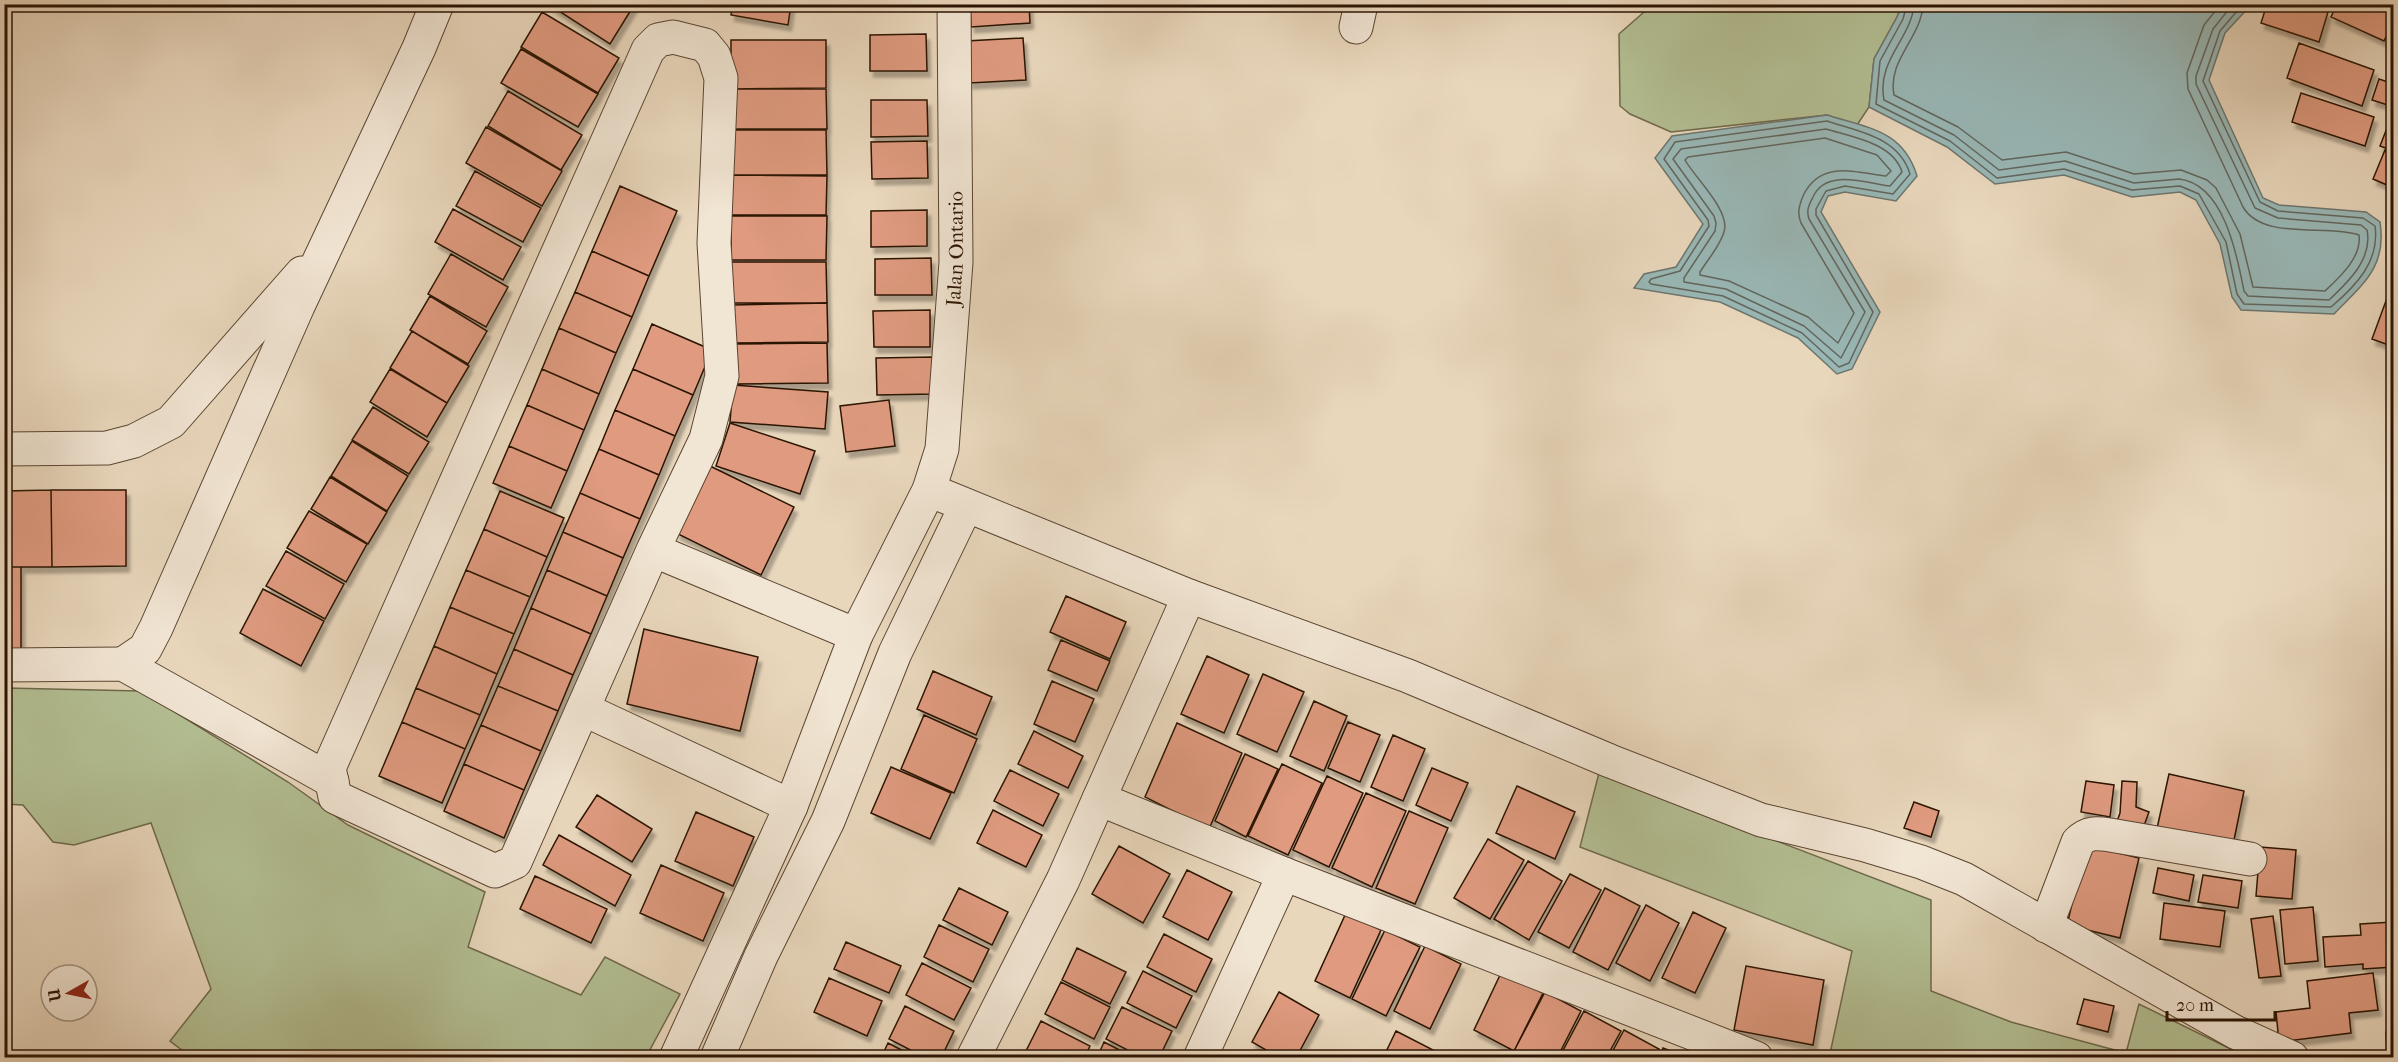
<svg xmlns="http://www.w3.org/2000/svg" width="2398" height="1062" viewBox="0 0 2398 1062" font-family="'IM FELL French Canon',serif">
<style>
.green{fill:#b3bf93;stroke:#6f6a4c;stroke-width:1.5}
.water{fill:#99b8b7;stroke:#6d766f;stroke-width:1.5}
.lines{fill:none;stroke-linecap:round;stroke-linejoin:round}
.shore{stroke:#62665e;stroke-width:1.5}
.building{fill:#df9a7f;stroke:#2b1404;stroke-width:1.5;filter:url(#shadow)}
.minor-casing{stroke:#5a4532;stroke-width:35}
.minor{stroke:#f1e5d3;stroke-width:33}
.labels{text-anchor:middle;stroke-width:5;stroke-linejoin:round;paint-order:stroke}
.street-label{font-size:20px;fill:#2b1404;stroke:#f1e5d3}
</style>
<defs>
<filter id="shadow"><feDropShadow dx="3.5" dy="6" stdDeviation="1.5" flood-color="#0004"/></filter>
</defs>
<rect width="100%" height="100%" fill="#e9d7bc"/>
<filter id="stains"><feTurbulence type="fractalNoise" baseFrequency=".00333" numOctaves="4"/><feColorMatrix values="0 0 0 0 .2 0 0 0 0 .09 0 0 0 0 .02 0 0 0 .5 -.17"/></filter>
<radialGradient id="worn" r=".72"><stop offset=".6" stop-color="#630" stop-opacity="0"/><stop offset="1" stop-color="#630" stop-opacity=".3"/></radialGradient>
<path class="green" d="M1652,5H1902L1897,17L1874,59L1869,107L1857,125L1827,115L1671,132L1630,114L1620,106L1619,34Z
M5,688L141,691L288,782L348,825L485,892L468,947L581,995L605,957L680,994L646,1057H191L170,1041L211,989L151,823L74,845L53,842L23,805L5,804Z
M1599,773L1931,900V991L2011,1022L2126,1053L2139,1004L2247,1057H1834L1831,1049L1852,951L1580,847Z"/>
<path class="water" d="M1902,5H2251L2225,33L2209,80L2263,198L2279,205L2366,212L2380,222C2387,267 2363,284 2334,314L2241,310L2232,297L2220,244L2196,200L2180,192L2132,197L2064,175L1995,184L1947,147L1869,107L1874,59L1897,17Z
M1827,115C1868,128 1903,130 1917,176L1896,201L1845,192L1828,196L1821,212L1880,312L1852,369L1837,374L1798,338L1720,302L1634,288L1644,274L1676,267L1703,224L1655,158L1672,136Z"/>
<g class="lines">
<path class="shore" d="M1907,4L1903,19L1880,61L1876,104L1950,141L1997,178L2064,169L2132,190L2180,186L2199,194L2226,242L2237,294L2244,304L2331,307C2356,286 2380,261 2375,226L2363,218L2278,211L2260,202L2203,81L2220,31L2243,4
M1914,4C1912,38 1876,60 1884,100L1954,135L1999,170L2065,161L2134,183L2179,179C2224,184 2237,255 2244,291L2248,296L2329,300C2348,282 2373,259 2367,230L2361,225L2278,218L2255,208L2196,84V76L2213,29L2233,4
M1923,4C1922,37 1887,60 1894,95L1958,127L2002,160L2066,152L2134,174L2181,170L2207,180L2216,188L2240,234L2253,287L2325,291C2340,277 2362,257 2359,235C2327,224 2263,241 2243,207L2188,89L2187,73L2204,25L2221,4
M1827,121C1859,132 1899,137 1910,174L1893,194L1845,186L1826,191L1816,209V215L1873,312L1849,363L1839,367L1802,333L1723,296L1651,284L1649,282L1651,279L1680,271L1709,226L1708,220L1664,159L1675,142Z
M1826,129C1852,137 1893,143 1902,172L1890,186C1866,183 1826,168 1813,197C1809,205 1806,210 1809,219L1865,312L1841,358L1804,326L1726,289L1684,282V278L1715,231L1716,223L1714,216L1673,159L1681,149Z
M1825,138L1877,155L1891,171L1886,176C1854,172 1820,160 1803,196C1799,206 1797,213 1801,223L1854,313L1838,343L1808,317L1729,281L1700,275V272C1708,259 1720,246 1724,232C1731,211 1695,178 1685,160L1688,157Z"/>
</g>
<path class="building" d="M548,4H633L634,5L610,44Z
M733,4H791L788,25L731,15Z
M970,4H1029L1030,23L971,27Z
M2267,4H2306L2328,12L2319,42L2261,23Z
M2337,4H2376L2394,12V19L2384,41L2331,17Z
M542,12L619,58L598,93L521,47Z
M926,34L927,71H870V35Z
M1023,38L1026,80L969,83L966,41Z
M731,40H826V88L731,89Z
M2299,43L2374,70L2362,106L2287,78Z
M521,49L598,94L578,127L501,83Z
M2379,79L2394,84V107L2372,100Z
M731,89H826L827,129H731Z
M508,91L582,135L561,170L488,126Z
M2301,93L2374,117L2365,146L2292,122Z
M871,100H927L928,136L871,137Z
M2392,115L2394,116V151L2380,146Z
M486,127L562,171L542,206L466,163Z
M731,130H826L827,175H731Z
M927,141L928,178L872,179L871,142Z
M2385,150L2394,154V188L2373,179Z
M475,171L541,208L523,242L456,206Z
M732,175L827,176L826,215H731Z
M620,186L677,211L649,276L592,251Z
M453,209L521,247L503,280L435,242Z
M927,210V246L871,247V211Z
M731,216H827L826,260H731Z
M592,251L649,276L632,317L575,292Z
M451,254L508,287L486,327L428,294Z
M931,258L932,295H875V259Z
M731,262H826L827,303H731Z
M2394,279V347L2372,339Z
M575,292L632,317L616,353L559,328Z
M430,296L487,331L468,364L410,330Z
M827,303L828,342L732,343L731,305Z
M930,310V347H874L873,311Z
M652,324L712,350L693,395L633,369Z
M559,328L616,353L599,394L542,369Z
M412,331L469,366L447,403L390,368Z
M827,343L828,383L733,384L732,344Z
M933,357L934,394L877,395L876,358Z
M390,369L447,403L427,437L370,402Z
M542,369L599,394L584,430L527,405Z
M633,369L693,395L675,436L615,410Z
M733,385L828,392L825,429L730,422Z
M889,400L895,446L846,452L840,406Z
M527,405L584,430L567,471L509,446Z
M373,407L429,442L409,474L352,440Z
M615,410L675,436L659,475L599,449Z
M730,423L815,451L800,494L716,466Z
M352,441L408,476L387,511L331,476Z
M509,446L567,471L551,508L493,483Z
M599,449L659,475L640,519L580,493Z
M708,465L794,507L761,575L676,533Z
M330,477L387,512L368,544L311,509Z
M51,490L52,567H4V491Z
M51,490H126V566L52,567Z
M500,491L564,518L547,557L484,529Z
M580,493L640,519L623,558L563,532Z
M309,511L367,544L346,582L287,548Z
M484,529L547,557L530,597L466,570Z
M563,532L623,558L607,596L547,570Z
M286,551L344,584L325,619L266,586Z
M4,567H21V650H4Z
M466,570L530,597L514,634L450,607Z
M547,570L607,596L591,634L531,608Z
M263,589L324,621L301,666L240,633Z
M1066,596L1126,622L1110,659L1050,632Z
M450,607L514,634L497,674L434,646Z
M531,608L591,634L573,675L514,649Z
M644,629L758,657L740,731L627,704Z
M1061,640L1110,661L1097,691L1048,670Z
M434,646L497,674L480,715L416,688Z
M514,649L573,675L558,711L498,686Z
M1207,656L1249,675L1224,733L1181,714Z
M933,671L992,697L976,735L917,709Z
M1263,674L1304,692L1277,752L1237,734Z
M1052,681L1094,699L1075,742L1034,724Z
M498,686L558,711L541,751L481,725Z
M416,688L480,715L465,749L402,722Z
M1314,701L1347,716L1324,771L1290,756Z
M924,715L977,739L954,793L901,769Z
M402,722L465,749L442,803L379,776Z
M1348,722L1380,735L1360,782L1328,768Z
M1177,723L1242,753L1209,829L1145,797Z
M481,725L541,751L524,790L464,764Z
M1034,731L1083,756L1068,788L1018,764Z
M1393,735L1425,749L1403,801L1371,787Z
M1245,754L1278,769L1246,837L1215,821Z
M464,764L524,790L504,838L444,811Z
M1282,764L1322,783L1288,855L1248,836Z
M891,767L951,793L930,839L871,813Z
M1432,768L1468,783L1451,821L1416,805Z
M1010,770L1059,794L1043,826L994,801Z
M2169,774L2244,791L2232,850L2156,833Z
M1327,776L1363,793L1329,867L1293,850Z
M2086,781L2114,785L2110,817L2081,812Z
M2122,781L2137,782L2136,807L2149,812L2141,834L2116,824L2120,813Z
M1517,786L1575,812L1555,859L1496,833Z
M1366,793L1406,811L1372,887L1332,868Z
M597,795L652,829L632,862L576,827Z
M1914,802L1939,811L1931,837L1904,828Z
M993,810L1042,835L1026,867L977,843Z
M1409,811L1448,828L1415,904L1376,888Z
M696,812L754,837L733,886L675,861Z
M559,835L631,875L615,906L543,865Z
M1488,839L1524,860L1490,919L1454,898Z
M2086,845L2139,858L2120,938L2067,925Z
M1119,846L1170,874L1143,923L1092,894Z
M2260,847L2296,850L2292,899L2256,896Z
M1528,861L1562,881L1529,940L1494,919Z
M661,865L724,893L703,941L640,913Z
M2158,868L2194,875L2189,901L2153,893Z
M1187,870L1232,892L1208,940L1163,917Z
M1570,874L1601,890L1569,948L1538,932Z
M2203,875L2242,881L2238,908L2198,902Z
M535,876L607,909L591,943L520,909Z
M959,888L1008,912L992,945L943,920Z
M1605,888L1640,906L1608,970L1573,952Z
M2164,903L2225,911L2220,947L2160,939Z
M1646,905L1679,923L1650,981L1616,963Z
M2313,907L2318,961L2285,964L2280,910Z
M1693,912L1726,928L1695,993L1662,978Z
M1346,913L1381,930L1350,998L1315,981Z
M2273,916L2281,976L2259,978L2251,919Z
M2393,922L2394,967L2363,969V964L2325,967L2323,937L2361,935L2360,924Z
M939,925L989,949L973,982L924,957Z
M1385,930L1420,947L1386,1016L1352,999Z
M1164,934L1212,959L1196,992L1147,967Z
M846,942L901,966L889,993L834,969Z
M1425,946L1461,964L1430,1029L1394,1011Z
M1077,948L1126,972L1110,1004L1062,980Z
M922,963L971,988L954,1020L906,995Z
M1746,966L1824,980L1813,1045L1734,1030Z
M1143,971L1192,996L1176,1028L1127,1003Z
M1501,973L1543,993L1514,1051L1474,1030Z
M2373,973L2378,1010L2349,1013L2351,1033L2279,1042L2276,1012L2310,1008L2307,981Z
M829,978L882,1001L867,1036L814,1012Z
M1061,982L1110,1007L1094,1039L1045,1014Z
M1279,992L1319,1015L1296,1058H1280L1252,1042Z
M1545,992L1581,1011L1557,1058H1527L1514,1051Z
M2084,999L2114,1006L2108,1032L2077,1024Z
M905,1006L954,1031L941,1058H926L889,1039Z
M1122,1007L1172,1031L1159,1058H1143L1106,1039Z
M1584,1011L1621,1031L1606,1058H1559Z
M1041,1021L1090,1046L1084,1058H1035L1025,1053Z
M1624,1030L1659,1049L1654,1058H1609Z
M1396,1031L1439,1053L1437,1058H1383Z
M2386,1032H2394V1058H2387Z
M1104,1042L1135,1058H1097Z
M888,1043L917,1058H881Z
M1663,1048L1689,1058H1660Z"/>
<g class="lines">
<g class="minor-casing">
<g id="minor">
<path d="M1356,27L1361,4"/>
<path d="M4,449L107,448L134,441L171,422L302,273"/>
<path d="M929,490L1189,596L1408,676L1610,761L1761,820L1865,845L1921,862L1964,879L2235,1032L2292,1058"/>
<path d="M653,550L706,439L722,376L714,243L721,78L714,56L705,45L673,37L658,40L648,50L329,768L335,797L495,871L515,862L653,550L856,635"/>
<path d="M123,664L145,649L156,628L298,306L419,48L437,4"/>
<path d="M4,665L123,664L332,781"/>
<path d="M583,709L791,806"/>
<path d="M1099,799L1284,874L1756,1058"/>
<path d="M2046,926L2078,842C2088,832 2096,833 2110,835L2250,859"/>
<path id="s1" d="M676,1058L791,806L856,635L929,490L942,449L956,262L954,4"/>
<path d="M717,1058L761,956L828,821L895,653L966,506"/>
<path d="M973,1058L1063,880L1189,596"/>
<path d="M1200,1058L1284,874"/>
</g>
</g>
<use href="#minor" class="minor"/>
</g>
<g class="labels">
<g class="street-label">
<text dy="7" stroke="none"><textPath href="#s1" startOffset="866">Jalan Ontario</textPath></text>
</g>
</g>
<rect width="2398" height="1062" fill="none" stroke="#e9d7bc" stroke-width="24"/>
<rect x="6" y="6" width="2386" height="1050" fill="none" stroke="#2b1404" stroke-width="3"/>
<rect x="12" y="12" width="2374" height="1038" fill="none" stroke="#2b1404" stroke-width="1.5"/>
<g transform="translate(69 993) rotate(261)"><circle r="28" fill="#f1e5d3" stroke="#a29180" stroke-width="1.5"/>
<path d="M0-4.5L10 22L0 15L-10 22Z" fill="#8f2418"/>
<text y="-9" font-size="16" font-weight="bold" text-anchor="middle" fill="#2b1404">U</text>
</g>
<path d="M2167 1011v9h108v-9" fill="none" stroke="#2b1404" stroke-width="3"/>
<text x="2176" y="1011" font-size="18" fill="#2b1404" stroke="#f1e5d3" stroke-width="4.5" paint-order="stroke">20 m</text>
<rect width="100%" height="100%" filter="url(#stains)"/>
<rect width="100%" height="100%" fill="url(#worn)"/>
</svg>
